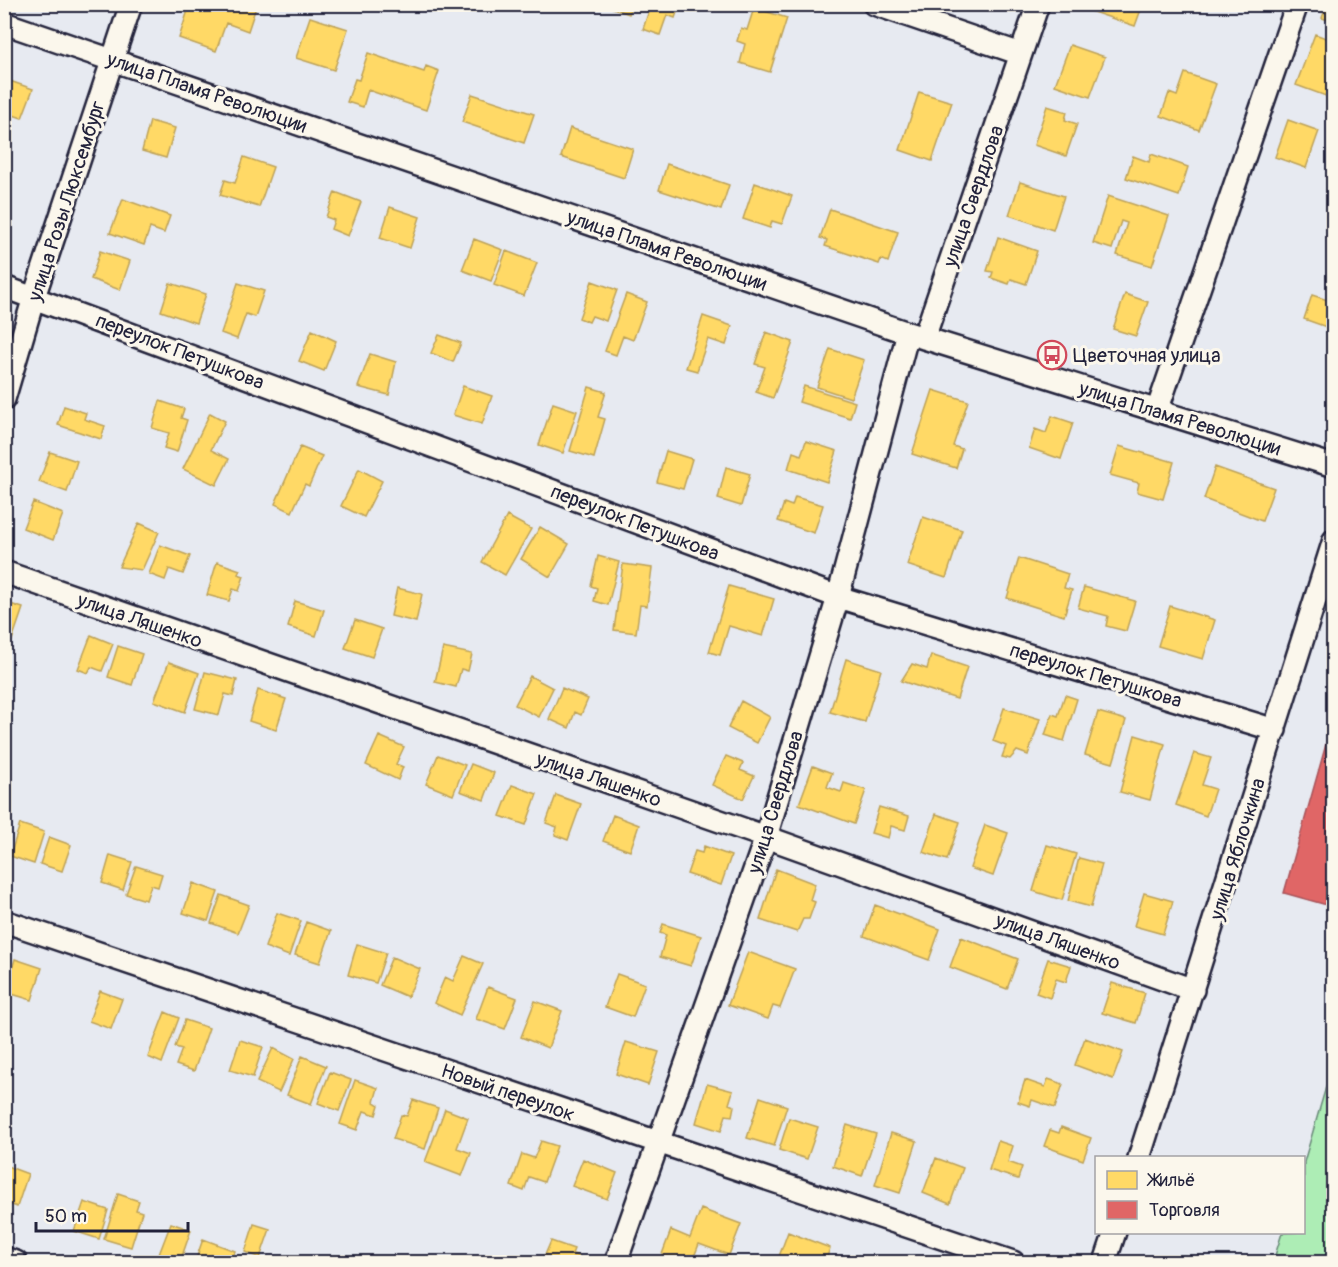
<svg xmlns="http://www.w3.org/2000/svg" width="1338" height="1267" viewBox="0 0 1338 1267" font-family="Pangolin,sans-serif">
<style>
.green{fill:#adedb5;stroke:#688878;stroke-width:1.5}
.homes{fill:#ffd966;stroke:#bda259;stroke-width:1.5}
.shops{fill:#e06666;stroke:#a75259;stroke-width:1.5}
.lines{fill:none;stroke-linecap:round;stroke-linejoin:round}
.minor-casing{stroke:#22223b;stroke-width:26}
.minor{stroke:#fbf7ec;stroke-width:21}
.labels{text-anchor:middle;stroke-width:6;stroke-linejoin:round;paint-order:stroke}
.street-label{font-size:20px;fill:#22223b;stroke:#fbf7ec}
.poi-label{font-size:20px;fill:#22223b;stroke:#fbf7ec;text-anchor:start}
</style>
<rect width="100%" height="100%" fill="#e7eaf1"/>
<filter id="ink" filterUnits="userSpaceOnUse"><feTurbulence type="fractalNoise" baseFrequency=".0167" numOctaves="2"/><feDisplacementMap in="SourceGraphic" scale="12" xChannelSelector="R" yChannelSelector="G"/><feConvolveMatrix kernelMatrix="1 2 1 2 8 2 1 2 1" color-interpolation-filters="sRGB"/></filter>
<g filter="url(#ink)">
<path class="green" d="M1333,1063V1262H1273L1282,1233L1304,1232V1162Z"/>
<path class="homes" d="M190,4H257L248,31L226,23L216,51L179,38Z
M603,4H632L629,14Z
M651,4H680L675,18L667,15L660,35L643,29Z
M1085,4H1143L1135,26L1084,9Z
M1327,4H1334V22L1322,18Z
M754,8L787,18L770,72L740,63L745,44L737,41L741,28L747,30Z
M310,17L348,29L334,70L296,58Z
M1315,34L1334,41V99L1296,85Z
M1070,45L1105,57L1090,97L1055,85Z
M368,53L424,72L426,66L439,71L426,110L368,90L363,107L347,102L355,79L359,80Z
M1185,73L1216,84L1199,130L1161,116L1169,93L1177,96Z
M4,79L33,89L22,118L4,112Z
M919,92L952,102L932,161L900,150Z
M472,94L534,114L524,143L462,122Z
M1047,106L1067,112L1065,120L1077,124L1066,156L1034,145Z
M1288,120L1319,131L1306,168L1275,157Z
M150,121L175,128L166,158L142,151Z
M570,128L633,149L624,178L561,157Z
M1151,154L1188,167L1179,196L1126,178L1133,156L1149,162Z
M244,157L273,167L259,207L220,195L225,180L235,183Z
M667,164L729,185L721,210L659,190Z
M1020,182L1064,196L1053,230L1009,215Z
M755,183L792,196L782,224L772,221L770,228L743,219Z
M335,192L361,202L348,236L331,229L334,220L326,217Z
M1108,196L1169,216L1152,266L1117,255L1127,223L1121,221L1112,249L1093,243Z
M123,199L170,216L164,233L150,228L144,245L110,233Z
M390,207L420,217L410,248L380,238Z
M830,209L898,232L888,262L881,259L879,264L825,246L827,240L820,238Z
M998,237L1037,251L1026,284L1011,279L1009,284L991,278L993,272L987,271Z
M474,239L503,250L491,281L462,270Z
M100,251L130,261L120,290L91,279Z
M506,251L537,263L524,296L494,285Z
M592,281L617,290L606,321L592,316L589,322L579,318Z
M170,283L206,294L196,323L161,311Z
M238,283L264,291L255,317L246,314L237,339L221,333Z
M626,294L647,302L633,340L623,336L616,355L605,351Z
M1125,294L1148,302L1136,336L1113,329Z
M1312,295L1334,302L1332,329L1304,319Z
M703,316L732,326L726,345L708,339L697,371L686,368Z
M312,330L336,341L324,371L299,361Z
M766,332L793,342L773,398L756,392L765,367L755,364Z
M439,335L461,343L453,362L431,353Z
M830,349L864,360L851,398L817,387Z
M370,354L396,362L389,395L358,387Z
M463,386L492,396L482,424L453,415Z
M804,386L855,402L850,418L799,402Z
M589,387L606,392L598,417L605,419L594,458L570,451Z
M933,390L968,401L953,446L962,449L956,468L912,454Z
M160,401L184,409L181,418L187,420L177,452L164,448L169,433L152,428Z
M553,403L577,411L563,453L539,445Z
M64,406L86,413L84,419L105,426L101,439L58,425Z
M210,413L225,421L211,450L229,459L216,485L183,469Z
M1052,416L1073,423L1061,459L1029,448L1035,429L1046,433Z
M806,441L837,451L827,482L788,469L793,452L801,455Z
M1119,446L1174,462L1163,499L1137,492L1139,483L1110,475Z
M300,447L322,456L309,486L305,484L292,512L275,504Z
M666,451L692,459L683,489L657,482Z
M50,452L77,461L67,492L39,482Z
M726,467L750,474L741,506L718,499Z
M1215,467L1274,488L1262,521L1204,499Z
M359,469L382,481L364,517L341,506Z
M795,497L823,505L814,533L778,521L784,503L792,506Z
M33,502L63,514L53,540L23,528Z
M507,516L531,529L505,575L482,562Z
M923,517L962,530L946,578L907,565Z
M139,523L159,532L142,570L119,567Z
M540,527L569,544L550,577L521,559Z
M160,545L190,556L183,574L169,569L165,580L149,574Z
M598,556L619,562L608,605L594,601L597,588L591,586Z
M1019,558L1068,574L1064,588L1072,590L1064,616L1007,598Z
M217,562L240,570L238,574L244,576L239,591L233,589L229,601L207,595Z
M623,564L652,568L647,606L640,605L636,633L614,630Z
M729,586L774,599L763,636L729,626L720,655L709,652Z
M1084,587L1135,601L1126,631L1106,626L1108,616L1078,608Z
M397,588L422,594L416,622L391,616Z
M295,601L324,610L316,636L288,627Z
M4,602L23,608L12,640L4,637Z
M1170,606L1215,620L1203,659L1158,646Z
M355,620L382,629L372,657L345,648Z
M91,635L113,644L102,671L91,667L88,673L78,669Z
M118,646L142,654L132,685L108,677Z
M443,648L472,654L468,671L461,669L456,687L435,682Z
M931,655L967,667L957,699L901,681L912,664L927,669Z
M846,659L881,670L865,722L830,712Z
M169,662L199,673L185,712L154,701Z
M205,672L237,680L233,696L225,694L219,715L195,709Z
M530,676L553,688L539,717L515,705Z
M562,688L588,699L581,715L575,712L569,728L549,719Z
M258,690L286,699L276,730L249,721Z
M1065,695L1077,699L1064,741L1045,735L1052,714L1058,716Z
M741,701L770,717L757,743L728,728Z
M1004,708L1040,719L1028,755L1017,751L1010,759L1002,757L1006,746L993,741Z
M1098,712L1126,720L1113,763L1085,755Z
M1135,735L1165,744L1150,800L1120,792Z
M379,736L404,747L396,764L403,767L398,780L366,765Z
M1194,753L1211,758L1202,785L1215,789L1206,816L1176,805Z
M438,755L465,765L453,795L426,784Z
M726,756L743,763L740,770L754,776L743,799L712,785Z
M471,764L494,773L484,800L460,791Z
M813,766L832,773L827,787L841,792L844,783L866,790L854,824L799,804Z
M512,785L537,794L526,825L500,816Z
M556,795L581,804L568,840L555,835L557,827L546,823Z
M879,807L909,816L905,830L891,826L888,838L871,833Z
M936,814L960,822L947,860L923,852Z
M613,815L639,825L630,851L603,841Z
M20,824L44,832L34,864L10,856Z
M985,825L1008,833L993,876L970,868Z
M49,837L71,845L62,871L40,864Z
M1047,845L1076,854L1062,900L1033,891Z
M704,846L731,856L721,885L687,874L695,851L702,853Z
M110,855L132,862L123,890L102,883Z
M1079,858L1102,864L1091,907L1068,901Z
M136,866L162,874L158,887L151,885L146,900L126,894Z
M776,869L815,884L810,900L815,902L809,919H803L797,932L760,920Z
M193,883L218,892L208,921L183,913Z
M1144,893L1173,901L1163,934L1134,926Z
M221,895L249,905L238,933L211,923Z
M875,905L940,929L929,960L864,936Z
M277,913L301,921L289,956L265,947Z
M306,922L331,931L320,963L295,955Z
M663,924L701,936L691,966L660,957L666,935L660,933Z
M961,937L1018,959L1007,989L950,967Z
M357,944L386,953L376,983L348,975Z
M748,952L795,969L780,1008L773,1006L768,1019L728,1005Z
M464,956L483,964L460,1015L434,1003L445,977L453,981Z
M392,957L420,969L408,997L380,985Z
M15,959L42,968L32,1000L5,992Z
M1048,959L1071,966L1066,982L1056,979L1050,998L1036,993Z
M617,974L645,984L633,1017L605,1007Z
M1112,983L1145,993L1136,1023L1102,1013Z
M488,987L517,998L505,1029L476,1019Z
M100,991L122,999L111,1029L89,1021Z
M535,1001L562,1011L548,1048L521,1037Z
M165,1012L179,1018L162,1063L148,1057Z
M185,1020L209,1028L194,1071L176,1065L182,1049L175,1047Z
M1085,1038L1123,1052L1113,1079L1075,1065Z
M240,1040L263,1047L253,1077L230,1070Z
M626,1042L659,1052L648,1085L616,1074Z
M273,1048L294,1059L279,1092L257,1082Z
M302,1056L326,1066L311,1104L287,1095Z
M330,1072L351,1080L339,1111L318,1103Z
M1048,1079L1063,1084L1055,1108L1032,1100L1030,1106L1018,1102L1025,1080L1045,1087Z
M355,1080L378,1088L374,1102L379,1105L376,1115L364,1111L357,1130L340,1124Z
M707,1084L733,1091L729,1104L734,1106L732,1116L726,1115L721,1131L696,1123Z
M760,1097L787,1106L774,1146L747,1138Z
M413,1100L438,1108L425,1149L393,1139L401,1115L407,1116Z
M445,1109L468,1118L457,1148L471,1153L462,1176L425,1162Z
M789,1118L818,1127L807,1159L779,1150Z
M847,1125L876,1134L862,1176L833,1166Z
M1061,1127L1091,1138L1083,1160L1044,1146L1050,1130L1059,1133Z
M891,1133L917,1141L900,1193L875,1185Z
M541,1141L557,1146L544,1182L529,1177L524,1191L511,1186L522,1154L534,1158Z
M998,1141L1013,1146L1008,1162L1022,1167L1018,1179L989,1170Z
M936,1158L963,1168L950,1204L923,1193Z
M583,1159L617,1173L607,1199L572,1186Z
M4,1165L28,1174L17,1207L4,1202Z
M118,1194L139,1201L136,1210L142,1212L131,1247L104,1239Z
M84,1202L108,1210L99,1239L74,1231Z
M701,1209L741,1224L729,1255L699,1244L692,1262H675L661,1257L671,1230L690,1238Z
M171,1223L191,1230L180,1262L158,1257Z
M254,1224L270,1229L260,1258L245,1252Z
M788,1232L830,1248L826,1260L833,1262H777Z
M203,1239L235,1251L231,1262H195Z
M551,1241L574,1249L572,1254L579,1256L576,1262H542Z"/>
<path class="shops" d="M1334,716V907L1284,893Z"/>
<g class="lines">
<g class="minor-casing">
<path id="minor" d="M874,4L1021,54
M4,23L908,333L1334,466
M4,287L838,597L1275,730
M924,338L1038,4
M4,399L34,297L131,4
M1157,411L1297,4
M4,572L766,837L1193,990
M4,921L1013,1262
M1139,1158L1334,540
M4,1258L16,1262
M616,1262L766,837L838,597L908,333
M1105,1262L1115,1232"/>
</g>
<use href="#minor" class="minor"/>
</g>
</g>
<defs>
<g id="bus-ring" transform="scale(1.5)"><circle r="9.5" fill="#fbf7ec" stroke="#d1495b" stroke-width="1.5"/><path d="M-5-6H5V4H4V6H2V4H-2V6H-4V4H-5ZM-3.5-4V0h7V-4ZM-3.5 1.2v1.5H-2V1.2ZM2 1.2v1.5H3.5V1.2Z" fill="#d1495b"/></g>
</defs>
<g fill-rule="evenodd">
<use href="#bus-ring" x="1052" y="355"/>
</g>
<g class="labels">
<g class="street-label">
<text transform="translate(207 92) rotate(19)" y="7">улица Пламя Революции</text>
<text transform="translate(973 196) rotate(-71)" y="7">улица Свердлова</text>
<text transform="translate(66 201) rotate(-72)" y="7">улица Розы Люксембург</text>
<text transform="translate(667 250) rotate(19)" y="7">улица Пламя Революции</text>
<text transform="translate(180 351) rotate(21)" y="7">переулок Петушкова</text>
<text transform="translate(1180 418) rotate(17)" y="7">улица Пламя Революции</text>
<text transform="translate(635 522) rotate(21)" y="7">переулок Петушкова</text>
<text transform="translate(140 620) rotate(19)" y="7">улица Ляшенко</text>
<text transform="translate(1096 675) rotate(17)" y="7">переулок Петушкова</text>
<text transform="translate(599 779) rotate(19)" y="7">улица Ляшенко</text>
<text transform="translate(775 802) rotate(-73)" y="7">улица Свердлова</text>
<text transform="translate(1237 849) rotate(-73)" y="7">улица Яблочкина</text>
<text transform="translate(1058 941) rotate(20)" y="7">улица Ляшенко</text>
<text transform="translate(508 1092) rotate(19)" y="7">Новый переулок</text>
</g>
<g class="poi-label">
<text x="1073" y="362">Цветочная улица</text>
</g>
</g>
<rect width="1338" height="1267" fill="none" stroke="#fbf7ec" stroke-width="24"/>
<rect x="12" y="12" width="1314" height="1243" fill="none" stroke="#22223b" stroke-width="2" filter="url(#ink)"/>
<rect x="1095" y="1156" width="210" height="78" fill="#fbf7ec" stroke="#a4a2a5" stroke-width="1.5"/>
<rect x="1107" y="1171" width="30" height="18" fill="#ffd966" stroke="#a4a2a5" stroke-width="1.5"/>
<text x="1149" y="1186" font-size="18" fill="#22223b">Жильё</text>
<rect x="1107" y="1201" width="30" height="18" fill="#e06666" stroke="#a4a2a5" stroke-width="1.5"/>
<text x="1149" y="1216" font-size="18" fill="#22223b">Торговля</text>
<path d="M36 1222v9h152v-9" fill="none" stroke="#22223b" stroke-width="3"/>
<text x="45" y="1222" font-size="18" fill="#22223b" stroke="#fbf7ec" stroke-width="4.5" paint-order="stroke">50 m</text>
</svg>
